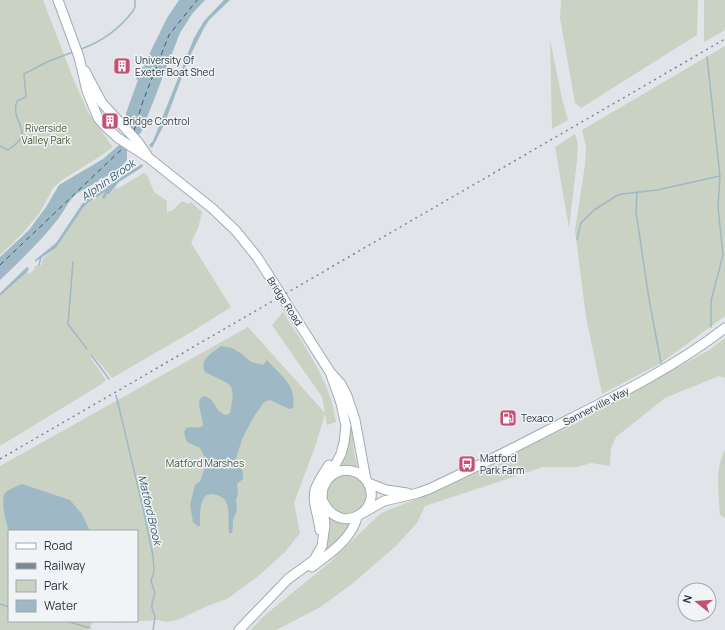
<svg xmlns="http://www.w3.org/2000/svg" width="725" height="630" viewBox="0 0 725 630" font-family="Manrope,sans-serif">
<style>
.green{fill:#c9d2c3}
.water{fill:#9fb8c6}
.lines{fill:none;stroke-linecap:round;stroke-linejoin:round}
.stream{stroke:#9fb8c6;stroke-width:1.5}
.ferry{stroke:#385970;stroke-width:1;stroke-dasharray:5 4;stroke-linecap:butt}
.primary-casing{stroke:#a1abb3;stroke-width:11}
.primary{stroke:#fff;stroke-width:9}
.rail{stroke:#7c8791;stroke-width:1.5;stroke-dasharray:2 4;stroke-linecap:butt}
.primary-bridge-casing{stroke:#a1abb3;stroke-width:11;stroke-linecap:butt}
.primary-bridge{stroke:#fff;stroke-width:9}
.labels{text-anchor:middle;stroke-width:3;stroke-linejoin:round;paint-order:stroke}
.poi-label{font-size:10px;fill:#2b353f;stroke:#f1f4f6;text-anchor:start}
.park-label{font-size:10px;fill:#445a39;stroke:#f1f4f6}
.street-label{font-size:10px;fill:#2b353f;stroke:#f1f4f6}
.water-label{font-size:11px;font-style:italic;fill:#385970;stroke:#f1f4f6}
</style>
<rect width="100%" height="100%" fill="#e1e5e9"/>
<path class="green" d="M0,0H43L74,81L89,114L113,147L102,155L62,180L53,188L39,214L20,236L0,255Z
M561,0H698L697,35L581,108L575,103L560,18Z
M704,0H725V30L704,42Z
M550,40L563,103L568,120L552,129Z
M725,46V316L661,363L602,394L586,317L575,230L585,165L586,147L582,130Z
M575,134L578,143L577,160L569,228L555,147Z
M144,173L147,175L154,192L167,201V212L173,210L182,201L189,204L191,202L202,212L198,228L191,243L231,307L193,331L112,378L93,355L91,358L106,380L100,385L0,446V296L27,272L30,274L35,268L34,266L41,265L43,258L56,248L83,208L89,202L105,192L109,194L116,187L117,189Z
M283,312C304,346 331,381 336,422L327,425L325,414L315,447L294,503L300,533L285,552L257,577L227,599L207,606L178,620L166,622L157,620L114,623L111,621H137V531H9V621H94L88,630H0V466L248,327L325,413L322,397L272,325Z
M725,338V378L719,376L665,398L616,437L611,448L610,466L591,463L577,467H543L425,506L417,523L396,546L352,584L319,608L276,630H250L265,615L328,564L381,513L431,493L575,424L709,350Z
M351,415L354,452L358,470L344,466L338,467L347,416Z
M725,450V518L720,515C719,493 714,470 725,450Z
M326 495a20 20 0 1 1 40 0a20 20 0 1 1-40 0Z
M327,515L338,521L351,523L344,535L323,553Z"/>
<path class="water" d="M179,0H205L192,14L180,33L141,133L139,134L127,151V160L119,169L76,194C68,202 64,211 58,219C41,241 20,261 0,280V257L29,230L46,207L59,185L103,159L119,145L125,137L126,113L138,80L136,79L141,67L144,68L140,76L145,68L143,67L167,18Z
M224,0H230L209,20L204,28L189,58L164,125L152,148L149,145L153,141L194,38L204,21Z
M142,164L143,166L141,168L119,182L109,194H107L104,199L102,198L105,192L89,202L83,208L56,248L35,262V260L56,243L82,204L88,198Z
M27,267L29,269L27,272L0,296V293Z
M221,346L232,348L242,354L251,362L263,365L267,360C281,376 297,385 293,408L289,409L270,400L264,402L253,418L242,439L236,459L243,472V479L237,484L238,494L236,500L237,510L233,520V525L232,533H229C228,523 230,511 226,502C224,498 221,496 217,495C198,489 200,515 200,526H197L193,522L190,505L195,485L200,481L207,461L200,448L187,442L184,433L186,428C192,426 197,429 203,426C203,416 197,408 200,399L204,396C218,400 212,411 227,415L230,413C237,380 231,386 205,372C199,359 212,353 221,346Z
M22,484L70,500L82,514L89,529V531H9C6,522 0,501 5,493C9,489 16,487 22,484Z"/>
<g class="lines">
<path class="stream" d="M81,49C101,42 120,28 133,11L135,7V0
M707,57L720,176L718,207L723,255L711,301V327
M0,146L8,150C38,130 9,124 17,101L26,97L24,74L49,61L73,52
M637,192L636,212L649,299L661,363
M577,239L581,223L594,210L616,196L622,194L657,190L720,176
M73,262L68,324L87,349
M39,265L41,257
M92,356L109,379
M116,395L143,508L153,556L154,571L151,581L155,593L152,603V608L155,617L153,630
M0,604L9,607
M66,621L90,628"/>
<path class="ferry" d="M134,131L143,101L169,35L197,0
M0,265L124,147"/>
<g class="primary-casing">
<path id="primary" d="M58,0L79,57L87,91L98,118L106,127L118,138L149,158L213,209L236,231L257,257L275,285
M85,71L102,103L138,142L147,155
M286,303L330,372L341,384L347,396L355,420L366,480
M368,483L386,490L407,493
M324,503C341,537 385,509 367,481C363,476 358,472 352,471C343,469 335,472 329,478
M361,514L384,501L418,493L429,489C476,467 522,444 568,420C622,393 677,365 725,328
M320,530C319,517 312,503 315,490C318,481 324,473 329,465
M312,567C329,554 352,539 357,517
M239,630L288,579L314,560L322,546L325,525L322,496L323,488L341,454L344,443L346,426L341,403L330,372"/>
</g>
<use href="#primary" class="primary"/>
<path class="rail" d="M0,459L725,39"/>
<g class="primary-bridge-casing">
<path id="primary-bridge" d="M275,285L286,303"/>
</g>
<use href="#primary-bridge" class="primary-bridge"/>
</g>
<defs>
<g id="building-square" transform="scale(0.9)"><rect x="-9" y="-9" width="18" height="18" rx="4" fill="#c45073" stroke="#f1f4f6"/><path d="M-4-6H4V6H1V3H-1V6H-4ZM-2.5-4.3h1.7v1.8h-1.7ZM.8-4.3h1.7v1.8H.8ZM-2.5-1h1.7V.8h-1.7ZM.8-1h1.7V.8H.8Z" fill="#fff"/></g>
<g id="fuel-square" transform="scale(0.9)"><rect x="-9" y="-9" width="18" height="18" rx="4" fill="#c45073" stroke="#f1f4f6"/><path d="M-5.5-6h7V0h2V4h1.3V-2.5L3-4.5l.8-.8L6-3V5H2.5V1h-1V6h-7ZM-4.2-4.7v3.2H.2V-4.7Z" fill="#fff"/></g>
<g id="bus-square" transform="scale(0.9)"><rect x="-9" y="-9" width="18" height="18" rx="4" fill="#c45073" stroke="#f1f4f6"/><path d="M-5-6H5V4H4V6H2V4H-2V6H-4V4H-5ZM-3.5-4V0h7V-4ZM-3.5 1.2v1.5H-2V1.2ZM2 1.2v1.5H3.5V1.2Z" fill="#fff"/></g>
</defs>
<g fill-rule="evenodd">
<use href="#building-square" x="122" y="66"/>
<use href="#building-square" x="110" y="121"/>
<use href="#fuel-square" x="508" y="418"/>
<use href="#bus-square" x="467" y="464"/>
</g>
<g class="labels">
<g class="poi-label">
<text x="135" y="64">University Of<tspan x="135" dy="12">Exeter Boat Shed</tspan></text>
<text x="123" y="125">Bridge Control</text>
<text x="521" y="422">Texaco</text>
<text x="480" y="462">Matford<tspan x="480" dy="12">Park Farm</tspan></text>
</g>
<g class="park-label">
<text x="46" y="132">Riverside<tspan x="46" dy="12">Valley Park</tspan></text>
<text x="205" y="467">Matford Marshes</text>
</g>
<g class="street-label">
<text transform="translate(285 301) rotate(57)" y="4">Bridge Road</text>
<text transform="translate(596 406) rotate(-27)" y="4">Sannerville Way</text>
</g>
<g class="water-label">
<text transform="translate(108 180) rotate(-35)" y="4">Alphin Brook</text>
<text transform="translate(150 510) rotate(77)" y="4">Matford Brook</text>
</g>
</g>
<rect x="8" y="530" width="130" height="92" fill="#f1f4f6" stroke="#a2a8ad"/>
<rect x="16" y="543" width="20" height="6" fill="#ffffff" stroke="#a2a8ad"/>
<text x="44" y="550" font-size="12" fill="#2b353f">Road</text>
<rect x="16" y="563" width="20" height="6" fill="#7c8791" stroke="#a2a8ad"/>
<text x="44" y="570" font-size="12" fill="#2b353f">Railway</text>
<rect x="16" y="580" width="20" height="12" fill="#c9d2c3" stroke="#a2a8ad"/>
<text x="44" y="590" font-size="12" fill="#2b353f">Park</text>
<rect x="16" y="600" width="20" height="12" fill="#9fb8c6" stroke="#a2a8ad"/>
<text x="44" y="610" font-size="12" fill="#2b353f">Water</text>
<g transform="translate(697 602) rotate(287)"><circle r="19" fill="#f1f4f6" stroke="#a2a8ad"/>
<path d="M0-3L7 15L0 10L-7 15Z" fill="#c45073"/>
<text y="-6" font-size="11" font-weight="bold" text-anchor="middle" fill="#2b353f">N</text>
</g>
</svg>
